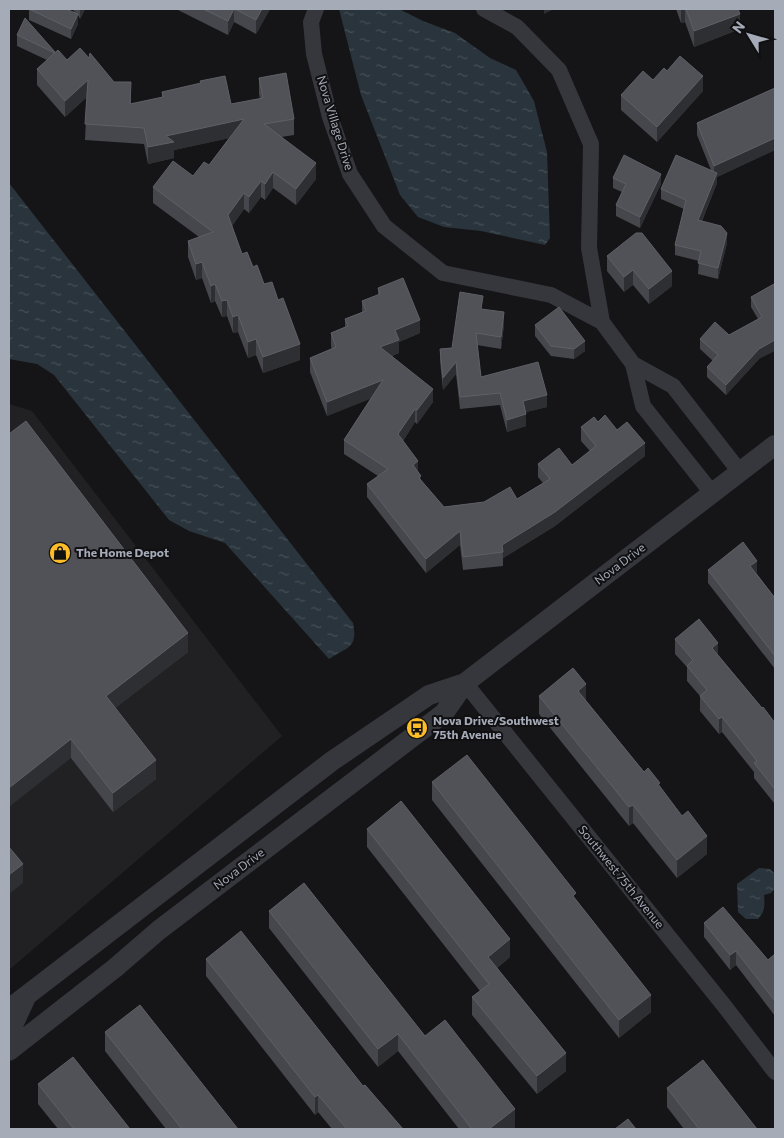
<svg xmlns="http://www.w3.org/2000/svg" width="784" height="1138" viewBox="0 0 784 1138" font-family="Commissioner,sans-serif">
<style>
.built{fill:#212124}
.water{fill:url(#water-ripples)}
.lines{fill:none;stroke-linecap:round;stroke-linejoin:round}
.minor{stroke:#36373c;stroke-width:16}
.tertiary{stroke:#36373c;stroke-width:20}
.wall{fill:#46474c}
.shaded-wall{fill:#2e2f32}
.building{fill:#515258;stroke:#5e6067}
.labels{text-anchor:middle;stroke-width:4;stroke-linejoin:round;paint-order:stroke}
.street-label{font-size:12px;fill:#a6abb8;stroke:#101012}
.poi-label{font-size:12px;font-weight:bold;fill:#a6abb8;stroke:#101012;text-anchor:start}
</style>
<defs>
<pattern id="water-ripples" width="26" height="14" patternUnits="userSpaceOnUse" patternTransform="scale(1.25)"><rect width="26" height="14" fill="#2a343c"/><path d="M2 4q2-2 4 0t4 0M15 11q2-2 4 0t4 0" fill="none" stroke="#464f56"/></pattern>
</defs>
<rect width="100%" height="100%" fill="#151517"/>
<path class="built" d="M9,404L32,411L282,736L9,970Z"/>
<path class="water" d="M339,9H399L423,21L455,33L490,58L516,70L534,101L547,152L550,238L545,245L481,231L444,227L418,217L400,195L361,95Z
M9,183L353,623C358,648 348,647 329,659L225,543L189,531L169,520L54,375L37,364L9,359Z
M759,868L770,869L774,873L775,888L771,893L764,895C765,906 765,911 758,919H746L738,912L737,884Z"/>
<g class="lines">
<path class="minor" d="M316,9L311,22L314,54L330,117L350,174L384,226L443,273L551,295L602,322L633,364L643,406L712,493
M484,9L517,27L559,70L591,144L589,248L602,322
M633,364L673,386L740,472
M465,683L726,1008L775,1072"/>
<path class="tertiary" d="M9,1009L332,761L429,695L465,683
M9,1034L26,997
M9,1051L115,968L159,930L444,713L465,683L775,445"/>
</g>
<path class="wall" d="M29,9L76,13L72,9H85L80,19L78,15V24L71,39L29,20Z
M176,9H270L256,34L234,22L228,35Z
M676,9H738L740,29L694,47L685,22L681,23Z
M17,35L55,52L67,60L89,58L131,98V104L162,97V92L231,104L260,99L259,94V78L294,119V135L281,137L316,179L296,205L273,188L265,200L261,197L249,213L244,209L232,226L242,254L253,267L264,284L300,360L263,373L256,355L248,358L238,332L233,333L227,316L222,317L215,301L211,303L202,278L196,280L188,257V241L199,237L153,203V187L193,176L209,165L229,138L174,150V158L148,164L144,144L85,140L87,97L65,117L37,85V69L47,60L17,46Z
M667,71L703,91L657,142L621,110V95L653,80Z
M775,88V150L717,177V183L702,221L727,243L718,279L698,274L699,261L675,255V245L684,209L661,199V189L711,170L697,135V123Z
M613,178L661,184L640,228L616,216V205L622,192L613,188Z
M607,256L672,286L649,304L633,285L624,292L607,271Z
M774,284L759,359L726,395L707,377V367L713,361L700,349V339L729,335L758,319L751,307V297Z
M378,288L420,333L399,342V353L392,356L433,402L417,424L415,422L403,441L418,471L421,480L444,507L517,499L543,483L538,477V464L572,465L590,451L581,441V427L598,422L617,430L645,456L555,526L503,558V566L463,570L460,545L426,573L367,497V484L378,476L344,454V440L371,398L327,416L310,372V358L332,349L331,346V333L345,327V319L362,312V301L378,295Z
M483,309L504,325L501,349L477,345L481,377L547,407L526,412V426L507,432L500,405L460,409L456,374L443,390L440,361V349L452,348Z
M535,325L585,351L574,359L551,356L535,336Z
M9,434L188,652L115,708L156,779L113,812L71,758Z
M708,570L757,574L775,598V669L708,583Z
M675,639L718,655L762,708L775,723L774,803L754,778V772L722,732L719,734L700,711V696L687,681V667L675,654Z
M539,696L586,701L644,772L660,787L707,854L677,878L633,823L629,826L539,714Z
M432,782L576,900L651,1012L619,1038L432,800Z
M367,829L510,957L497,968L566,1071L537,1094L472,1015V997L480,991L367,847Z
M269,911L425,1036L515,1127L511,1129H459L398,1051L378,1067L269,928Z
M704,923L768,960L775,954V1016L736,965L730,970L704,937Z
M206,959L363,1086L403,1129H332L318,1112L315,1115L206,976Z
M105,1032L238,1129H166L105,1051Z
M38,1084L130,1129H58L38,1104Z
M667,1088L757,1129H684L667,1107Z"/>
<path class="shaded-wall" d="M80,9H85L80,19Z
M234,9V22L228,35V21Z
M262,9H270L256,34V20Z
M544,9H554L544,14Z
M681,9H685V22L681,23Z
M78,14V24L71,39V29Z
M740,14V29L694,47V31Z
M703,76V91L657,142V127Z
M88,80V96L65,117V101Z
M244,119V135L174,150V158L148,164V147L166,136Z
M775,138V150L717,177V183L698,230V220L714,178V166Z
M316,163V179L296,205V189Z
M273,172V188L265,200V184Z
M661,174V184L640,228V217Z
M261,181V197L249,213V197Z
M244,193V209L228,232V215Z
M727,233V243L718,279V268Z
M202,262V278L196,280V264Z
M633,270V285L624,292V277Z
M672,271V286L649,304V289Z
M215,284V301L211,303V286Z
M227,300V316L222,317V301Z
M504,312V325L501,349V337Z
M238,315V332L233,333V317Z
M420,320V333L399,342V353L380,360V347L395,330Z
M256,339V355L248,358V342Z
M775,340V351L759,359L726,395V385L759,349Z
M585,341V351L574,359V349Z
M300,344V360L263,373V357Z
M456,362V374L443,390V378Z
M383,380V394L327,416V402Z
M433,389V402L417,424V410Z
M547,395V407L523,413V401Z
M415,409V422L398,448V434Z
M526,414V426L507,432V420Z
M645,443V456L555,526L503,558L502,545Z
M418,461V475L413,465Z
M460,531V545L426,573V559Z
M757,561V574L750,579V566Z
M188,633V652L106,715V696Z
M718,643V658L712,648Z
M586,684V702L578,691Z
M722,717V732L719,734V719Z
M71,739V758L9,807V788Z
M156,760V779L113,812V793Z
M775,787V802L774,803V788Z
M633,805V823L629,826V807Z
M707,836V854L677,878V860Z
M23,864V883L9,894V875Z
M510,939V957L488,975V957Z
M736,951V965L730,970V955Z
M651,995V1012L619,1038V1020Z
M398,1034V1051L378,1067V1049Z
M566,1053V1071L537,1094V1076Z
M318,1095V1112L315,1115V1097Z
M515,1109V1127L511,1129H489Z"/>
<path class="building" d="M29,9H66L78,14L71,29Z
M203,9H234L228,21Z
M235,9H262L256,20Z
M686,9H738L740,14L694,31Z
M25,18L55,52V53L17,35Z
M80,48L89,58L90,53L114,82H131L130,104L163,97L162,92L201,83L200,81L225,76L231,104L263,98L259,78L286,73L294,119L264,124L316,163L296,189L273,172L265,184L261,181L249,197L244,193L228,215L242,254L247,252L253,267L257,265L264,284L272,282L278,300L283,298L300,344L263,357L256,339L248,342L238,315L233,317L227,300L222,301L215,284L211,286L202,262L196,264L188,241L213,232L153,187L173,161L193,176L204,162L209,165L244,119L166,136L174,142L148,147L144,128L85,124L88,80L65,101L37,69L58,50L67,60Z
M680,56L703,76L657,127L621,95L643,71L653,80L664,68L667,71Z
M775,88V138L714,166L697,123Z
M624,155L661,174L640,217L616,205L626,184L613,178Z
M676,155L717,173L698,220L721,226L727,233L718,268L698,263L701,251L675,245L686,200L661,189Z
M636,233H642L672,271L649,289L633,270L624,277L607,256Z
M403,278L420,320L395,330L399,340L380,347L433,389L417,410L415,409L398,434L418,461L413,465L421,476L419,478L444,507L484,502L510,487L517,499L550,479L538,464L559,448L572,465L596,446L581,427L594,417L598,422L605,415L617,430L627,422L645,443L555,512L502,545L503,552L463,557L460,531L426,559L367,484L388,469L344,440L383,380L327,402L310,358L336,347L331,333L348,326L345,319L366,311L362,301L380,294L378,288Z
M774,284L775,287V340L759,349L726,385L707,367L718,355L700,339L715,322L729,335L762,317L751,297Z
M460,292L483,296L481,309L504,312L501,337L476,333L481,377L538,362L547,395L523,401L526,414L507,420L500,393L460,397L456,362L443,378L440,349L452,348Z
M559,307L585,341L574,349L551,346L535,325Z
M26,421L188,633L106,696L156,760L113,793L71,739L9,788V434Z
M743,542L757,561L750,566L775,598V656L708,570Z
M699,619L718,643L712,648L762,708L763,707L775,723V787L774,788L754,763L757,761L722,717L719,719L700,696L707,690L687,666L693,660L675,639Z
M573,668L586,684L578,691L644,772L648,768L660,783L658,784L682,816L688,811L707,836L677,860L633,805L629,807L539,696Z
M467,755L576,893L573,896L651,995L619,1020L432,782Z
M401,801L510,939L488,957L566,1053L537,1076L472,997L489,984L367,829Z
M9,847L23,864L9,875Z
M304,883L425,1036L445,1020L515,1109L489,1129H472L398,1034L378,1049L269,911Z
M723,907L768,960L775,954V1001L736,951L730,955L704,923Z
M241,931L363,1086L365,1085L403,1129H347L318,1095L315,1097L206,959Z
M140,1005L238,1129H182L105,1032Z
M73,1057L130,1129H74L38,1084Z
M703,1060L757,1129H699L667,1088Z
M628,1119L636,1129H615Z"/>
<defs>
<g id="shop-disc" transform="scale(1.125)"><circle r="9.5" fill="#fdbd28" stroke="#101012"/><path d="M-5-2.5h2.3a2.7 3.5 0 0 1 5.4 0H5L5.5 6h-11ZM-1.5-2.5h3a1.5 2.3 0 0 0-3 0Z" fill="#111"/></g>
<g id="bus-disc" transform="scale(1.125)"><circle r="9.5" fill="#fdbd28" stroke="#101012"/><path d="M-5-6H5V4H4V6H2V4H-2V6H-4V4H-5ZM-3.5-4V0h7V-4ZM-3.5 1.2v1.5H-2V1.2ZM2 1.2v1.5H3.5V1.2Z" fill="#111"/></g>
</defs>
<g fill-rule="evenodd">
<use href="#shop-disc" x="60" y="553"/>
<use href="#bus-disc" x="417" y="728"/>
</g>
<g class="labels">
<g class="street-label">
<text transform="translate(335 123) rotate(73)" y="4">Nova Village Drive</text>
<text transform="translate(620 564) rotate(-37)" y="4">Nova Drive</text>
<text transform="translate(239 869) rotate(-37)" y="4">Nova Drive</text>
<text transform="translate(621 877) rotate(51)" y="4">Southwest 75th Avenue</text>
</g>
<g class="poi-label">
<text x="76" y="557">The Home Depot</text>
<text x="433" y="725">Nova Drive/Southwest<tspan x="433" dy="14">75th Avenue</tspan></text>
</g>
</g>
<rect width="784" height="1138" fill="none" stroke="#a6abb8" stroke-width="20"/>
<g transform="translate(749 35) rotate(307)" stroke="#101012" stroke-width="4" paint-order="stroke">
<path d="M0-4L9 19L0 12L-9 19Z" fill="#a6abb8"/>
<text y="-8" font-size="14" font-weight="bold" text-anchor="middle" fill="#a6abb8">N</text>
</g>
</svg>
